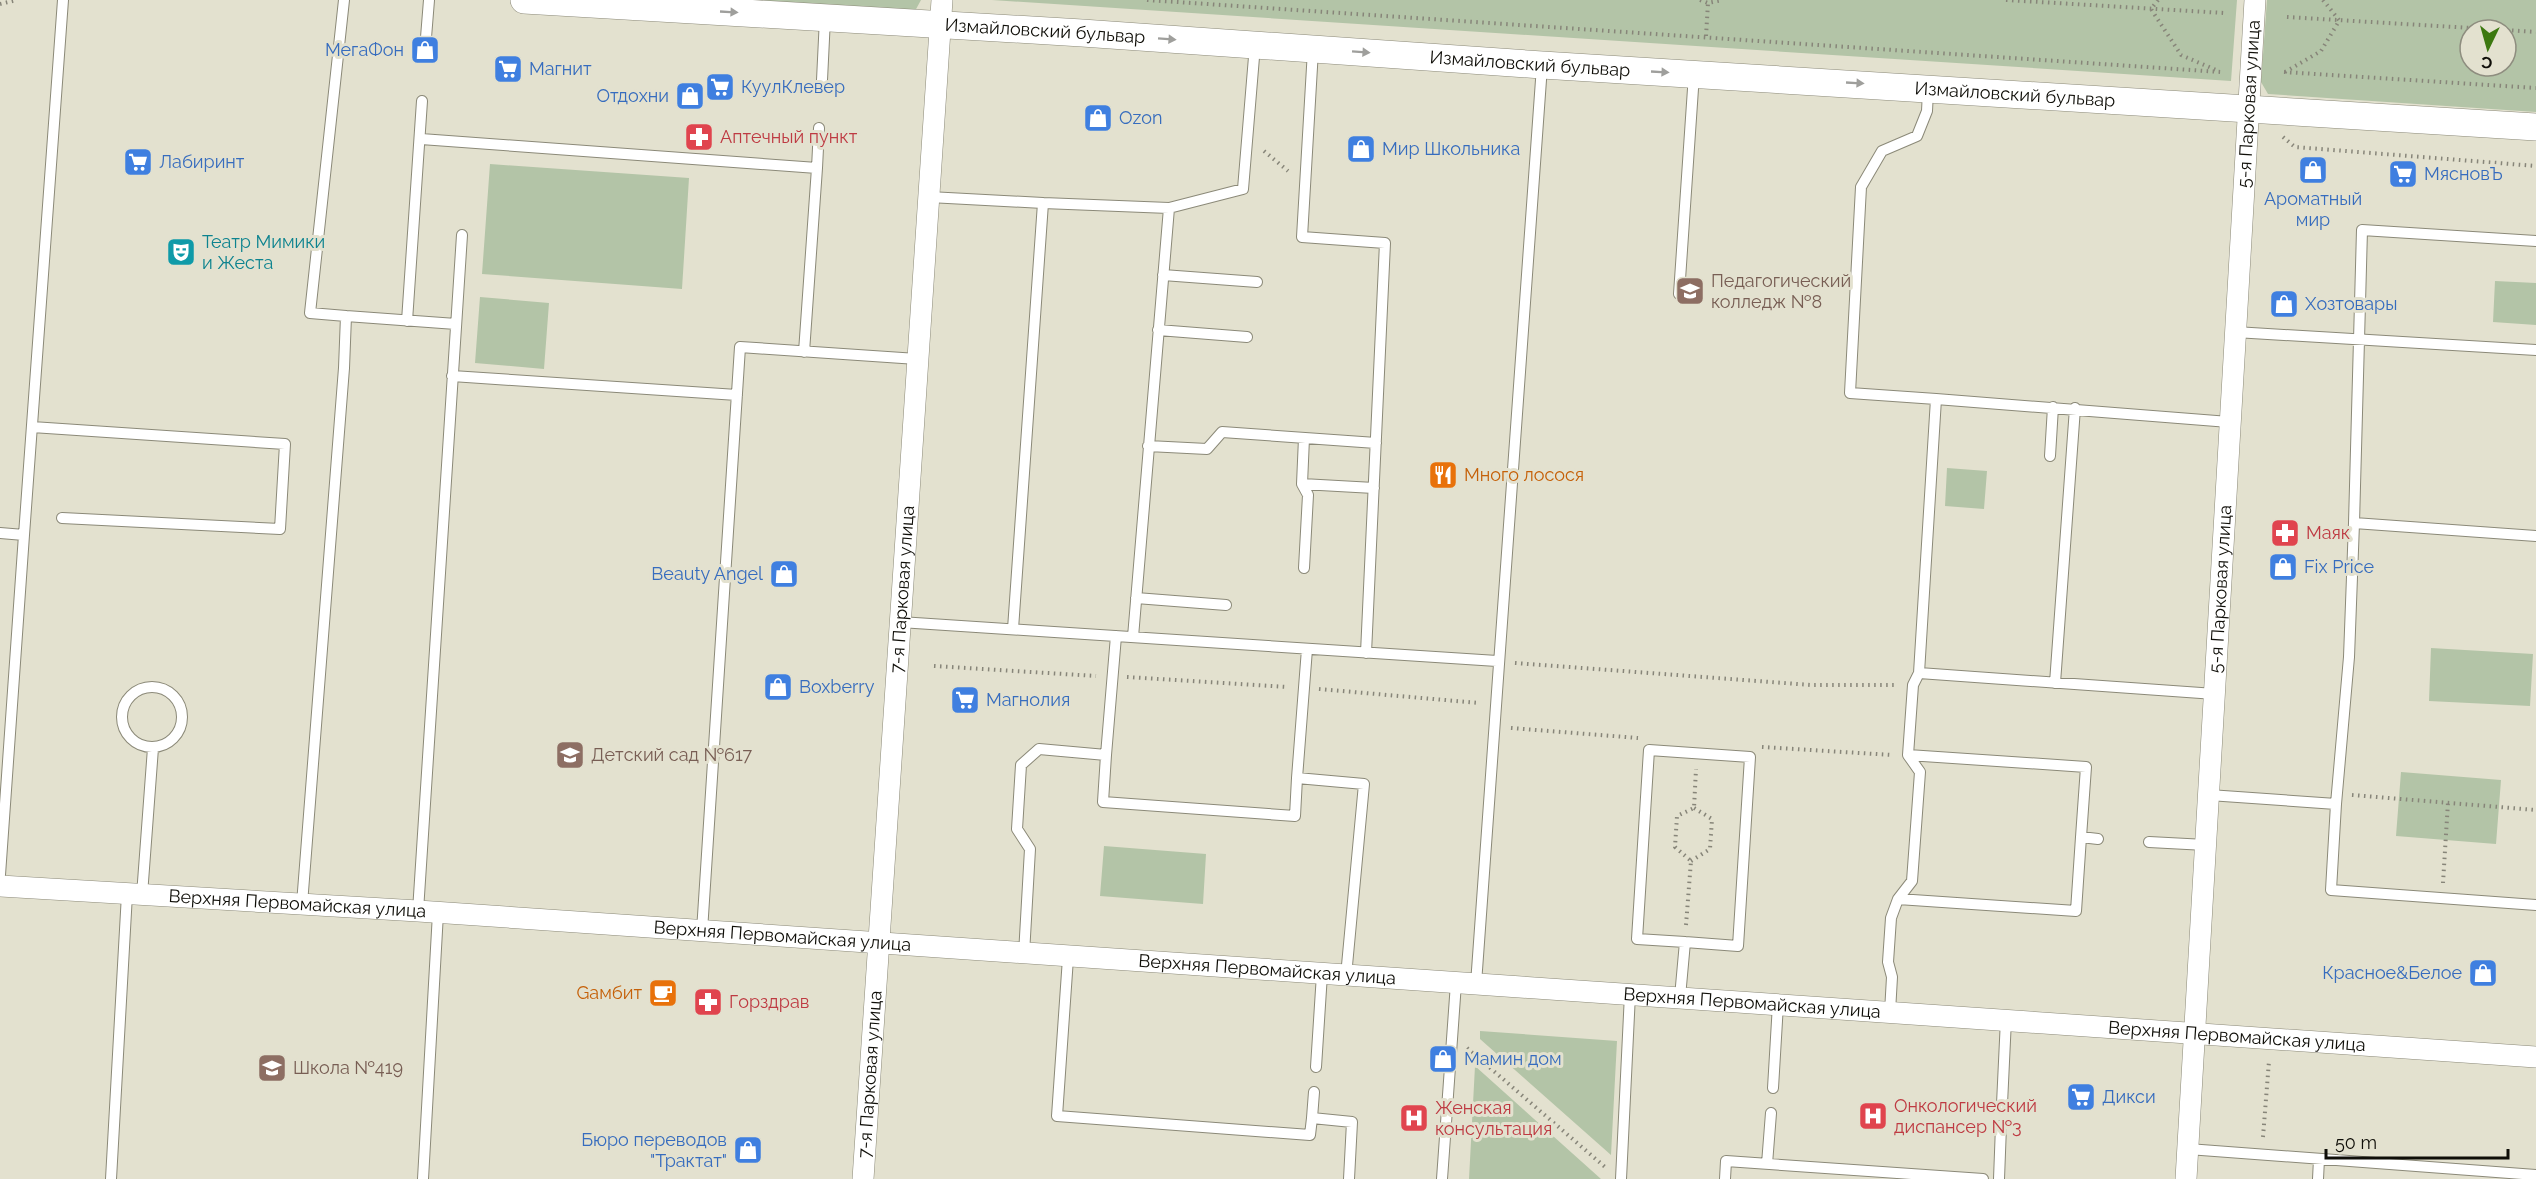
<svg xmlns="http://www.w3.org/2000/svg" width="2536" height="1179" viewBox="0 0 2536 1179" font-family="Raleway,sans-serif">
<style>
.green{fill:#b3c4a7;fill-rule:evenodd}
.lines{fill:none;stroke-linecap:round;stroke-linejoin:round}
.service-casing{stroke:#8b8978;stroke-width:12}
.minor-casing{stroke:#8b8978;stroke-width:22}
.tertiary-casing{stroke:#8b8978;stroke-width:28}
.path{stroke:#878579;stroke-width:4;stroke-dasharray:1.5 4.5;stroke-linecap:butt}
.service{stroke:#fff;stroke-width:10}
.minor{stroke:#fff;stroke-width:21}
.tertiary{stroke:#fff;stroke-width:27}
.oneway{fill:#9f9f9c}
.labels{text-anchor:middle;stroke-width:6;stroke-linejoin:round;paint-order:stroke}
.street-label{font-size:18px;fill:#0f0e08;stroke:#e3e1cf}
.shop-label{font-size:18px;fill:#366cbe;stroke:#e3e1cf;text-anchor:start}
.health-label{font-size:18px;fill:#be3a42;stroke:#e3e1cf;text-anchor:start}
.culture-label{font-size:18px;fill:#0d838f;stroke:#e3e1cf;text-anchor:start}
.education-label{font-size:18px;fill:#785e54;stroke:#e3e1cf;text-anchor:start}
.food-label{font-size:18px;fill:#c56008;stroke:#e3e1cf;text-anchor:start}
</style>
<rect width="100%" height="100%" fill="#e3e1cf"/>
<path class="green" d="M678,0H921L915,11Z
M992,0H2237L2231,81Z
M2267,0H2536V112L2268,94L2261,82ZM2470,30H2506V66H2470Z
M490,164L689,178L682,289L482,274Z
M2495,281L2536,283V325L2493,322Z
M480,297L549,303L544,369L475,363Z
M1947,468L1987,471L1984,509L1945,506Z
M2431,648L2533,654L2530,706L2429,701Z
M2401,772L2501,780L2496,844L2396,836Z
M1104,846L1206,854L1203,904L1100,896Z
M1480,1031L1617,1041L1611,1155L1480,1039Z
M1475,1066L1601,1179H1469Z"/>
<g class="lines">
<g class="service-casing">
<path id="service" d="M425,50L429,0
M1313,50L1302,237L1385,243L1366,653
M822,80L825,18
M1928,91L1927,111L1917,136L1882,151L1861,187L1850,393L1936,399
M421,139L817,168L804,352
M817,168L819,128
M929,197L1043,203L1013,629
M1043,203L1169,208L1133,637
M1169,208L1243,189L1255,45
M2536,241L2362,230L2354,523L2536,536
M1163,275L1257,282
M1679,294L1694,74
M346,316L456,324
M407,321L422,101
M1158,330L1247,337
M2235,332L2536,350
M452,376L737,395
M32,427L285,444L280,529L62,518
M1304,438L1302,484L1308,495L1304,568
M1148,446L1207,449L1222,432L1376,443
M2050,456L2053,407
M1302,484L1374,488
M0,533L24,535L63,0
M1136,598L1226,605
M900,622L1497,661
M1919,673L2215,694
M2055,683L2075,408
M122 717a30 30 0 1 1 60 0a30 30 0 1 1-60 0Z
M1106,755L1116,636
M1908,755L2086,767L2081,837L2098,839
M1297,778L1307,649
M2209,795L2336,804L2331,890L2536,905
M2336,804L2349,657L2354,523
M2149,842L2206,845
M0,875L24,535
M142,895L153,748
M1898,899L2076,911L2081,837
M302,904L344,368L346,316L310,313L344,0
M418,911L462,235
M702,931L740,347L917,359
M1024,954L1030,849L1017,829L1021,765L1039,749L1106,755L1103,802L1295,816L1297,778L1364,784L1346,976
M1068,958L1057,1116L1310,1135L1312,1118
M1476,984L1542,66
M1680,997L1685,942L1637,939L1649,750L1750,757L1738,946L1685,942
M1890,1012L1892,977L1888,962L1891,918L1898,899L1912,881L1920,772L1908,755L1913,685L1919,673L1936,399L2229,422
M1316,1067L1322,974
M1773,1088L1778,1004
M1314,1092L1312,1118L1352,1122L1349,1179
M2002,1104L2006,1019
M2188,1149L2536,1175
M1767,1164L1771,1113
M111,1179L127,894
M423,1179L438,913
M1442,1179L1456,983
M1621,1179L1630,994
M1725,1179L1726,1161L1983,1179
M1999,1179L2001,1126
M2318,1179L2319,1159"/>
</g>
<g class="minor-casing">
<g id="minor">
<path id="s1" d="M0,886L418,911L2536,1057"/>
<path id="s2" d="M863,1179L942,0"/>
<path id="s3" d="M2186,1179L2255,0"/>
</g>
</g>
<g class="tertiary-casing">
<g id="tertiary">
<path id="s4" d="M524,0L1082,33L1542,65L2536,127"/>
</g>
</g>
<path class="path" d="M1147,0L2221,72
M1700,0L1708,3L1723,0
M2006,0L2224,13
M2158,0L2151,9L2181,55L2216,70
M2323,0L2339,20
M0,4L17,0
M2287,17L2505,30
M2506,30L2536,32
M1706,36L1708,3
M2284,72L2536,88
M2285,72L2321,51L2339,21
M2283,137L2295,147L2536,166
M1264,151L1288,171
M1515,663L1811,685H1897
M934,666L1096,676
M1127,677L1287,687
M1319,689L1479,703
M1511,728L1638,738
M1762,747L1892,755
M2352,795L2536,810
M1691,861L1710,849L1712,819L1694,808
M2443,883L2448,802
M1686,925L1691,861L1675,847L1677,816L1694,808L1696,769
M1467,1048L1605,1167
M2263,1137L2269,1061"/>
<use href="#service" class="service"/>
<use href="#minor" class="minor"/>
<use href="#tertiary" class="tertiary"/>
</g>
<defs><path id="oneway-solid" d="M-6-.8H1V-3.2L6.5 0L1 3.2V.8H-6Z" transform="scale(1.5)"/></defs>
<g class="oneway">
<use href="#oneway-solid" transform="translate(729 12) rotate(3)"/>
<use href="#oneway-solid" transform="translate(1167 39) rotate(4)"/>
<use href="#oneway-solid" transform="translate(1361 52) rotate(4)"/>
<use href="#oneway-solid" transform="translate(1660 72) rotate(3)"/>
<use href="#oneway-solid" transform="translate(1855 83) rotate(3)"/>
</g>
<defs>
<g id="shop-square" transform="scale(1.5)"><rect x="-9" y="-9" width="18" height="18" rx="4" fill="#3f7fe0" stroke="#e3e1cf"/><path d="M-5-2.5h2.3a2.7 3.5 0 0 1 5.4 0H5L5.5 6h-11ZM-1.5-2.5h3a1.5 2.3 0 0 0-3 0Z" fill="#fff"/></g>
<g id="supermarket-square" transform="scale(1.5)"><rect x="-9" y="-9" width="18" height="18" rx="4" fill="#3f7fe0" stroke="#e3e1cf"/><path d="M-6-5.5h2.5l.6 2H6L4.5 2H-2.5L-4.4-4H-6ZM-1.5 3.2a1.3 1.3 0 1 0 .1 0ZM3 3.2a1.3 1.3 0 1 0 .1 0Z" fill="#fff"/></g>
<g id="pharmacy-square" transform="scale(1.5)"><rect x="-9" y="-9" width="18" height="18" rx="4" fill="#e0444e" stroke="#e3e1cf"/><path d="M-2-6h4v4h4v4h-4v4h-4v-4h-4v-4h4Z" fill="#fff"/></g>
<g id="theatre-square" transform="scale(1.5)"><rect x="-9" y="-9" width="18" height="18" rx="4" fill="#0f9aa8" stroke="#e3e1cf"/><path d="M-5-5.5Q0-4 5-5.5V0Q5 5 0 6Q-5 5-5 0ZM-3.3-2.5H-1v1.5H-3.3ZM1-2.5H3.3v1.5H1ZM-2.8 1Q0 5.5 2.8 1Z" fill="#fff"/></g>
<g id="university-square" transform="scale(1.5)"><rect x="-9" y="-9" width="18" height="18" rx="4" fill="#8d6e63" stroke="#e3e1cf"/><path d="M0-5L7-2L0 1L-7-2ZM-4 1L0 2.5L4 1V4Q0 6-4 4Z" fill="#fff"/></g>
<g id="restaurant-square" transform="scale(1.5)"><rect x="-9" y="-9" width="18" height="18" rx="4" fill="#e8710a" stroke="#e3e1cf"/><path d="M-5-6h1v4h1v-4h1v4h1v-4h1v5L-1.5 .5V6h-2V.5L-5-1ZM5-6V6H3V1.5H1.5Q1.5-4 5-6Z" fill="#fff"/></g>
<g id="school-square" transform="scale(1.5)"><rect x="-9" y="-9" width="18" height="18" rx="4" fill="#8d6e63" stroke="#e3e1cf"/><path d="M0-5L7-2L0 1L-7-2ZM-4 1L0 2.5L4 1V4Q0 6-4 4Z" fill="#fff"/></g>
<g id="cafe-square" transform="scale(1.5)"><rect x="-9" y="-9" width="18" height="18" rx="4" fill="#e8710a" stroke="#e3e1cf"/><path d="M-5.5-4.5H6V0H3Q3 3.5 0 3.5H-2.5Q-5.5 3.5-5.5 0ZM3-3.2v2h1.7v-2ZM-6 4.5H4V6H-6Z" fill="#fff"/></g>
<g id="hospital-square" transform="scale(1.5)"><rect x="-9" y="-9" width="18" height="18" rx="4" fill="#e0444e" stroke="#e3e1cf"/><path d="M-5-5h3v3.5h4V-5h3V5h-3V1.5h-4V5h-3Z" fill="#fff"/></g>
</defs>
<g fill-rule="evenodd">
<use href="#shop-square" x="425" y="50"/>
<use href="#supermarket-square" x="508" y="69"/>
<use href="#supermarket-square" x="720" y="87"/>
<use href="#shop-square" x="690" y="96"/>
<use href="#shop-square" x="1098" y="118"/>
<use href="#pharmacy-square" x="699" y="137"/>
<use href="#shop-square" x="1361" y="149"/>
<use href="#supermarket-square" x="138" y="162"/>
<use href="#shop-square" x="2313" y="170"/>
<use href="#supermarket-square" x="2403" y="174"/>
<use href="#theatre-square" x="181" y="252"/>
<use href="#university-square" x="1690" y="291"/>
<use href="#shop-square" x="2284" y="304"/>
<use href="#restaurant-square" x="1443" y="475"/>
<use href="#pharmacy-square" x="2285" y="533"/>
<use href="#shop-square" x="2283" y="567"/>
<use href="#shop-square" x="784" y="574"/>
<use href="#shop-square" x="778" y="687"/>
<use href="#supermarket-square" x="965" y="700"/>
<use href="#school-square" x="570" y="755"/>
<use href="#shop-square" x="2483" y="973"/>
<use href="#cafe-square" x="663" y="993"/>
<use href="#pharmacy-square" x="708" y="1002"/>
<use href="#shop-square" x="1443" y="1059"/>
<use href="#school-square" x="272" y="1068"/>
<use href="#supermarket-square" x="2081" y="1097"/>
<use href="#hospital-square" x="1873" y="1116"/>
<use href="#hospital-square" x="1414" y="1118"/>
<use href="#shop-square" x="748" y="1150"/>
</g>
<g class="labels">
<g class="street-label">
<text dy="6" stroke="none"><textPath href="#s4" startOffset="522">Измайловский бульвар</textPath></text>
<text dy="6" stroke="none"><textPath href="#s4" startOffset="1008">Измайловский бульвар</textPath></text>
<text dy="6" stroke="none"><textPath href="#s4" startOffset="1494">Измайловский бульвар</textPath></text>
<text dy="6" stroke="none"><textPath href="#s3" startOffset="1077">5-я Парковая улица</textPath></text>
<text dy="6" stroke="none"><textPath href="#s2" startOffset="591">7-я Парковая улица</textPath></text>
<text dy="6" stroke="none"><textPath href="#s3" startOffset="591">5-я Парковая улица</textPath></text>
<text dy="6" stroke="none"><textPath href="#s1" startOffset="298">Верхняя Первомайская улица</textPath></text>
<text dy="6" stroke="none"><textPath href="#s1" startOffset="784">Верхняя Первомайская улица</textPath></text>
<text dy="6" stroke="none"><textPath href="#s1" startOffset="1270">Верхняя Первомайская улица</textPath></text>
<text dy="6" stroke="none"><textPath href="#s1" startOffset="1756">Верхняя Первомайская улица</textPath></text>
<text dy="6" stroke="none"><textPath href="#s1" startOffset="2242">Верхняя Первомайская улица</textPath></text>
<text dy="6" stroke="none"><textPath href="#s2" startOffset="105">7-я Парковая улица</textPath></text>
</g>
<g class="shop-label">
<text x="404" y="56" text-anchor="end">МегаФон</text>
<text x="529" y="75">Магнит</text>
<text x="741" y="93">КуулКлевер</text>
<text x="669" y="102" text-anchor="end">Отдохни</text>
<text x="1119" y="124">Ozon</text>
<text x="1382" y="155">Мир Школьника</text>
<text x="159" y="168">Лабиринт</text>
<text x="2424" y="180">МясновЪ</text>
<text x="2313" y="205" text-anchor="middle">Ароматный<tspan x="2313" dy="21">мир</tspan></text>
<text x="2305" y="310">Хозтовары</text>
<text x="2304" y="573">Fix Price</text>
<text x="763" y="580" text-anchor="end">Beauty Angel</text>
<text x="799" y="693">Boxberry</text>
<text x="986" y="706">Магнолия</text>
<text x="2462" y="979" text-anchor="end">Красное&amp;Белое</text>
<text x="1464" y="1065">Мамин дом</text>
<text x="2102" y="1103">Дикси</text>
<text x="727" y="1146" text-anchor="end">Бюро переводов<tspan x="727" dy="21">"Трактат"</tspan></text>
</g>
<g class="health-label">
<text x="720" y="143">Аптечный пункт</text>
<text x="2306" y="539">Маяк</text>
<text x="729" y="1008">Горздрав</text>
<text x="1894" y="1112">Онкологический<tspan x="1894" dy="21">диспансер №3</tspan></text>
<text x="1435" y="1114">Женская<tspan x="1435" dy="21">консультация</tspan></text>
</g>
<g class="culture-label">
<text x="202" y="248">Театр Мимики<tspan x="202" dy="21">и Жеста</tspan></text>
</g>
<g class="education-label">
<text x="1711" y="287">Педагогический<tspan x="1711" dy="21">колледж №8</tspan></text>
<text x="591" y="761">Детский сад №617</text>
<text x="293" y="1074">Школа №419</text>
</g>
<g class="food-label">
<text x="1464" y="481">Много лосося</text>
<text x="642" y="999" text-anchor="end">Gамбит</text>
</g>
</g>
<g transform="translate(2488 48) rotate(185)"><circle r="28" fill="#e3e1cf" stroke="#8e8d7f" stroke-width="1.5"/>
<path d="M0-4.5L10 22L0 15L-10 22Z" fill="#3c7810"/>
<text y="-9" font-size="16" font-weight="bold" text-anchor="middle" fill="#0f0e08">С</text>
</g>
<path d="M2326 1149v9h182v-9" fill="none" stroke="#0f0e08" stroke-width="3"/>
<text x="2335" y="1149" font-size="18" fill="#0f0e08" stroke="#e3e1cf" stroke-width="4.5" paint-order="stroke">50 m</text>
</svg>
